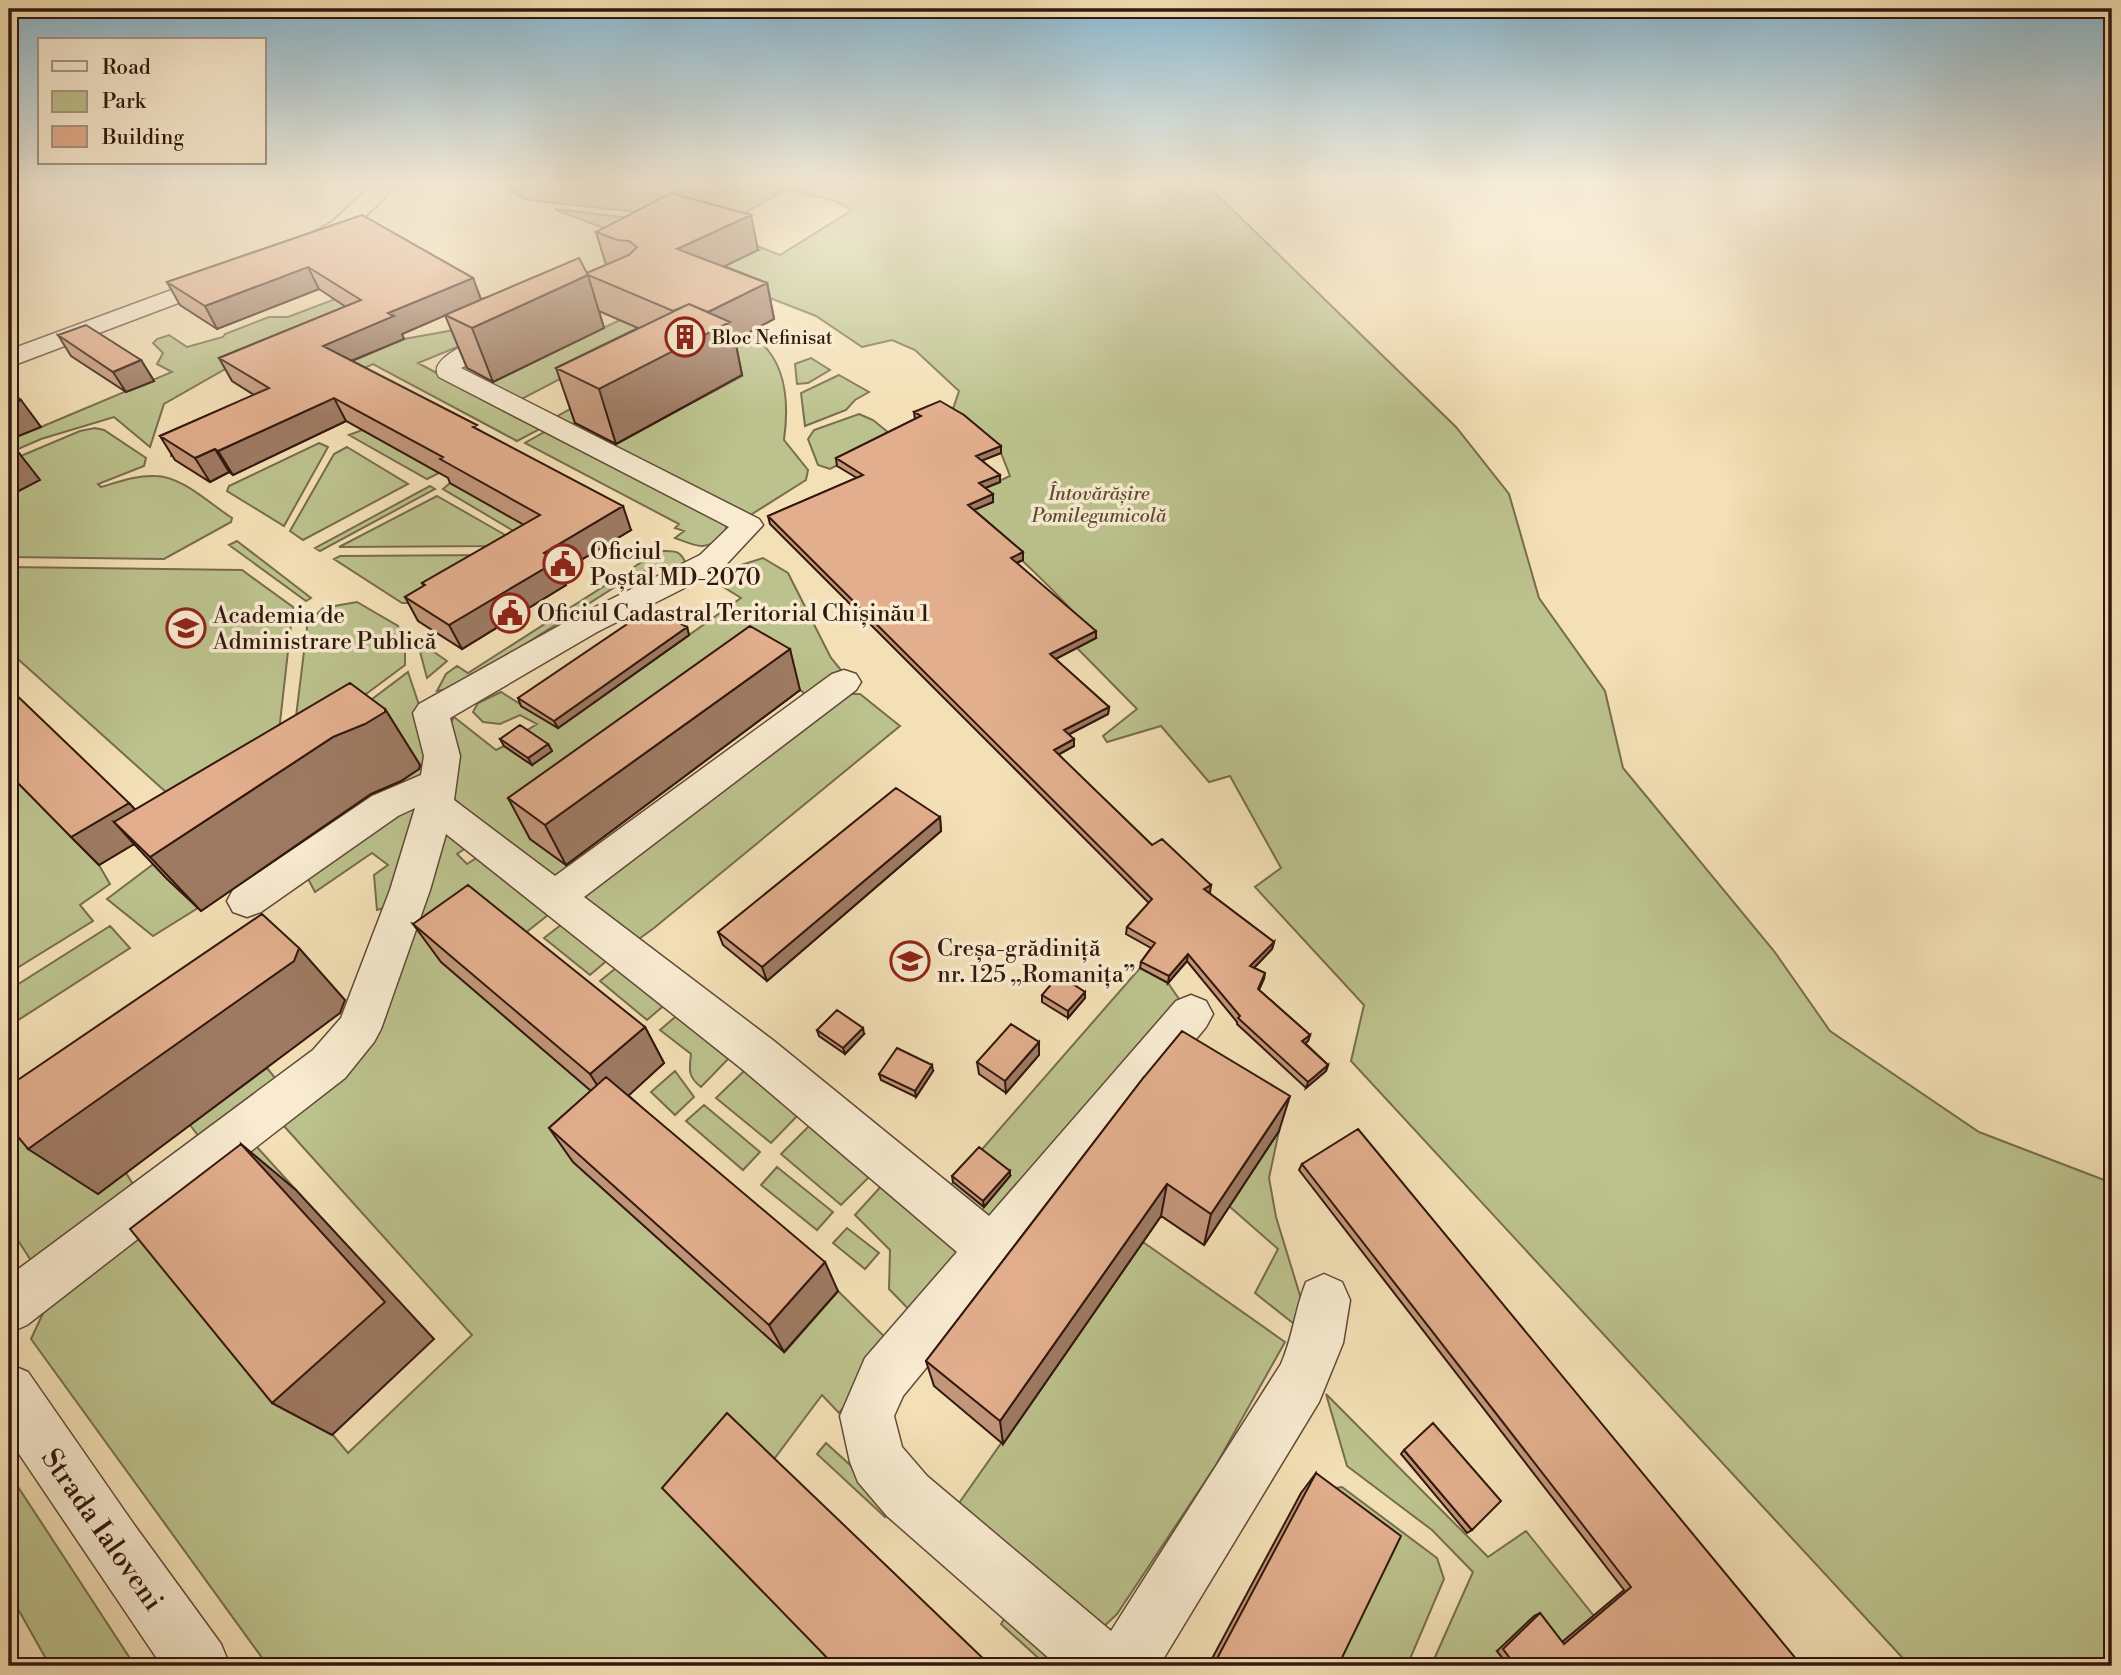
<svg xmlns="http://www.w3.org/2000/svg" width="2121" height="1675" viewBox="0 0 2121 1675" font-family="'Libre Bodoni',serif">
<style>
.green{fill:#bcc28d;stroke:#776c4d;stroke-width:2}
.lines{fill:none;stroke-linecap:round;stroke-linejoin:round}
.minor-casing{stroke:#624937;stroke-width:3}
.minor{fill:#f8ebd0;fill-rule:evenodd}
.wall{fill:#c29679;stroke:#32170d;stroke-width:2}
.shaded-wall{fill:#9e7a63;stroke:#32170d;stroke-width:2}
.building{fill:#e2ae8d;stroke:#32170d;stroke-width:2}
.labels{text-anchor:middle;stroke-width:7;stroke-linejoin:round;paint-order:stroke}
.far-poi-label{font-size:19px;fill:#32170d;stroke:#f8ebd0;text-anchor:start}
.far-park-label{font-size:19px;font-style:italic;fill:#5b4a33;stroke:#f8ebd0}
.poi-label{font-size:23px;fill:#32170d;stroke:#f8ebd0;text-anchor:start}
.near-street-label{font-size:28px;fill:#32170d;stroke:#f8ebd0}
</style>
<rect width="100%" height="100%" fill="#f4e0b6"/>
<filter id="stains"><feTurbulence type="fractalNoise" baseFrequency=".00286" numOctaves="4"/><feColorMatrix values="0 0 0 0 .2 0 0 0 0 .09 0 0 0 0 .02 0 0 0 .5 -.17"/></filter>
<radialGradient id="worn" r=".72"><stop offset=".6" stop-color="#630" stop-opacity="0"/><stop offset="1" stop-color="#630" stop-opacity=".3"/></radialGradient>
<path class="green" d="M536,181H1203L1456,427L1509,494L1539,598L1605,691L1623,768L1774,951L1830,1031L1979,1132L2112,1183V1666H1910L1351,1061L1364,1005L1255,887L1281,868L1230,776L1209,782L1161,726L1107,742L1103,736L1137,709L1077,648L1096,638C1057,591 1014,552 968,512L980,490L1010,476L1001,453L953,409L959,391L915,350L892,340L862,347L816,316L670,259L727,234L780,255L852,210L835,201L786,189L729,222L529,200L509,192Z
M554,209L630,218L669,253Z
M335,299L357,313L243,359L164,404L150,447L114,417L41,439L9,453V425L28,417L41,427L172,372L157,364L163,353L153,343L157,339L169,335L187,347L223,337L225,334L269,317H288Z
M533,316L418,363L538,427V430L517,441L373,364L171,456V452L210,416L404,339Z
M620,320C653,321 689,318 722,322C729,323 735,327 742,330C786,351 790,397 784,440L808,470L806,480L752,514L743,515L610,447L742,376L702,357L569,426L554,418L608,388L573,372L518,401L485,386L550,354L560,344L566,346Z
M811,358L830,370L808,383L797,384L795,364Z
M839,375L869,392L855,400L846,410L805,426L801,393Z
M859,414L873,420L894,437L830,469L818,465L808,439L814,430Z
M95,428L104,430L146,458L144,466L98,484L101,487C118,482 137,475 155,476C182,476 210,504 232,518L231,522L164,559L9,557V461L80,431Z
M362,430L439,473L427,479L349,435Z
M548,430L718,515L726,526L725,536C703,551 699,547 675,538L684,531L675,528L679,524L525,443Z
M319,443L328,447L284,526L227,491L229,486Z
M347,447L408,484L303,540L290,531L334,454Z
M450,483L532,527L517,533L443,489Z
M430,486L435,489L320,551L315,548Z
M437,496L507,536L493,546L339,547Z
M237,541L311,598L306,601L229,545Z
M659,551C674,551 680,549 686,564L668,572L666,566L637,573L483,671L448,689L437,691L446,674L457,666L468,673Z
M490,555L412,603H402L334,559L340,556Z
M763,558L788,573L831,658L841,670L808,696L800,690L530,838L570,868L550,879L449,795L446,731L454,717L496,750L504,746L532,765L524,732L537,724L520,715L500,724L483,722L473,712L478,703L501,692L558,728L741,598L706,576Z
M9,567L242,570L293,607L277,749L293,741L307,627L311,620L323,608L357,602L398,626L405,650V665L197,820L9,651Z
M421,643L447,661L427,678L418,644Z
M408,672L419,705L428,750L421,779L387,790L422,767L385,740L198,908L153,936L107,899Z
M846,694H860L900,726L654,928L632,944L580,895Z
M9,773L99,865L110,884L80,905L93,921L9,973Z
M418,804L391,906L377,910L374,875L388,865L372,853L315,892L305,873Z
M459,834L470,845L457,854L467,864L481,855L553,911L514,942L613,1109L785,1352L838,1291L893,1345L839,1413L822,1395L772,1462L840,1666H268L31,1339L58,1281L246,1135L296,1190L196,1271L348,1453L472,1335L275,1116L365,1043L442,836Z
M566,921L611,957L590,975L544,938Z
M110,926L130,948L9,1026V990Z
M621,964L668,1002L647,1020L600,981Z
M1140,968L1168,983L1181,1002L984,1223L943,1194Z
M681,1012L731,1056L701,1087C688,1077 689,1070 691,1054L660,1030Z
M267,1068L276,1079L200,1138L190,1125Z
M745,1070L800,1113L771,1143L716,1098Z
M675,1071L694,1097L675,1115L651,1092Z
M704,1105L760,1152L743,1170L686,1121Z
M9,1106L98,1194L126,1173L136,1189L38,1271L9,1227Z
M812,1123L873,1173L841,1205L781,1154Z
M1279,1131L1269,1178L1276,1217L1306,1315L1303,1331L1255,1293L1278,1249L1229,1206Z
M777,1167L833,1212L817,1230L761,1185Z
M885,1182L963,1253L921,1322L889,1289L890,1250L855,1215Z
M847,1228L879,1253L865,1269L833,1243Z
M1143,1242L1285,1342L1216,1465L1117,1614L1098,1632L952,1513Z
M1326,1394L1488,1557L1526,1531L1594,1616L1557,1647L1497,1651L1509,1666H1431L1473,1572L1432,1530L1347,1466Z
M826,1443L894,1505L885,1517L817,1454Z
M9,1473L135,1666H50L9,1593Z
M1342,1487L1437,1558L1444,1579L1407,1666H1326L1301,1493Z
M1009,1611L1064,1661L1061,1666H1047L1001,1624Z"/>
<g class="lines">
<g class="minor-casing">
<path id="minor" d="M376,181H398C382,204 326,258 297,251L294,246L297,241L332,222Z
M223,271L231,273L235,278L231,283L9,367V350Z
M508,329L517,331L520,336L517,341L461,368L759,519L763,525L722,569L597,632L450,718L460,756L454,800L555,876L832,674L844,670L856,674L861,682L856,690L584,897L774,1041L989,1216L1176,1001L1191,995L1206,1001L1213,1014L1206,1027L903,1396L894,1416L902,1447L927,1476L1111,1631L1281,1364C1293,1337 1295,1309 1306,1282L1324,1274L1342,1282L1350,1300L1343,1343L1319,1402L1159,1666H1058L887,1516L858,1482L850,1462L840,1416L865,1358L957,1252L742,1069L446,834L430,890L381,1029L374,1042L345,1078L27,1325L9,1333V1276L313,1050L341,1018L390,890L415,808L398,816L261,912L247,917L233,912L227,901L233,890L372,796L421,775L424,756L413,713L419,704L573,618L700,555L729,527L439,377C424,356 491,333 508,329Z
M9,1364L28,1372L135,1526L221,1644L230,1666H162L9,1439Z"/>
</g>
<use href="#minor" class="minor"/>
</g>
<path class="wall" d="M362,215L473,278L481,299L587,273L606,265L596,232L758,250L724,266L767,283L774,319L735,340L742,375L616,444L575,423L556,368L638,328L599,311L604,328L493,382L467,368L445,315L402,334L404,339L352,361L479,430L631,530L561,572L566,585L462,649L418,621L405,597L424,586L422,583L524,525L450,483L448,478L346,421L233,475L229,472L210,482L175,460L160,436L254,395L232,381L219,358L346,307L319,289L217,329L180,305L167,282Z
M58,335L141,360L154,381L126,392L71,356Z
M914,412L1001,446V453L982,460L1000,482L985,488L993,502L974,510L1023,552V560L1017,563L1096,638L1055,659L1109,707L1108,714L1069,734L1074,746L1058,755L1152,845L1211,885L1209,893L1274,942L1272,949L1254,968L1265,973L1264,979L1259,990L1310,1035L1308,1041L1305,1043L1328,1065L1326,1071L1306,1088L1237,1024V1022L1187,961L1168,983L1140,968L1141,962L1151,948L1126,934L1127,927L1149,903L770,524L768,516L857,478L837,466L836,458L915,419Z
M687,627L689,635L558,728L521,706L518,698Z
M800,690L566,865L530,839L508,798Z
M385,709L420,765L419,769L401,781L371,794L201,911L166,878L134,844L99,865L71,837L129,803L135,810Z
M500,739L548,744L552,751L532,765L504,746Z
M940,817L941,831L767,981L723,945L718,932Z
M413,924L645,1027L664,1063L628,1095L838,1291L784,1352L573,1162L549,1128L591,1091L441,962Z
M1085,992V998L1068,1018L1042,1002V995Z
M817,1030L864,1034L845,1054L819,1036Z
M1039,1042V1055L1006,1093L979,1074L977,1062Z
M933,1071L916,1097L881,1080L879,1074Z
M1144,1077L1279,1131L1204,1245L1161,1216L1003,1444L934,1386L926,1361Z
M1302,1164L1802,1666H1509L1497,1651L1534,1616L1540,1613L1562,1642L1624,1590L1299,1170Z
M952,1176H1010L984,1207L953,1182Z
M1404,1450L1472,1530L1467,1533L1401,1454Z
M1316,1473L1338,1666H1208L1301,1493Z"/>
<path class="shaded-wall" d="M751,215L758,250L686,285L677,249Z
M308,267L319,289L217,329L205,306Z
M588,275L604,328L493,382L472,328Z
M473,278L481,300L402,334L404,339L334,368L323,346L388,313Z
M767,283L774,319L735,340L742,375L616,444L599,389L692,320Z
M141,360L154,381L126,392L113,372Z
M334,398L346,421L233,475L218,451Z
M21,400L41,427L9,440V404Z
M1001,446V453L976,463V456Z
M215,449L229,472L210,482L195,458Z
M19,453L40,480L9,496V457Z
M1000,475V482L980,490L979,483Z
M993,494V502L969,512L968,505Z
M623,506L631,530L561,572L566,585L462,649L449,625L544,553Z
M1023,552V560L1011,565V558Z
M687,627L689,635L558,728L554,721Z
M1096,631V638L1050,662V654Z
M790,649L800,690L566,865L545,825Z
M1109,707L1108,714L1064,737V730Z
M385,709L420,765L419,769L401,781L371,794L201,911L150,857L333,737Z
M1074,739V746L1054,757V750Z
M548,744L552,751L532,765L528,758Z
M129,803L155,831L114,822L134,844L99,865L71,837Z
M940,817L941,831L767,981L762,967Z
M1211,885L1210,892L1203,896L1204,889Z
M1274,942L1272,949L1249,973L1250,966Z
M299,948L345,1000L340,1013L98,1194L28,1149Z
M1188,954L1187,961L1168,983L1169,976Z
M1085,992V998L1068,1018V1011Z
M645,1027L664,1063L613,1110L590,1074Z
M863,1028L864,1034L845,1054L843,1048Z
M1310,1035L1308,1041L1300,1047L1302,1041Z
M1039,1042V1055L1006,1093L1005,1081Z
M932,1065L933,1071L916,1097L915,1091Z
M1328,1065L1326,1071L1306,1088L1308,1082Z
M1290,1096L1279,1131L1204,1245L1211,1214Z
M241,1144L296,1190L434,1339L332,1435L272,1403Z
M1010,1171V1176L984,1207L983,1201Z
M1167,1184L1161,1216L1003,1444L1000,1421Z
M825,1262L838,1291L784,1352L769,1325Z"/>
<path class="building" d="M671,193L751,215L677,249L767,283L708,312L689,304L673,311L588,275L587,273L629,255L637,247L629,241L617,240L596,232Z
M362,215L473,278L388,313L394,316L323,346L477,425L473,427L623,506L544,553L557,561L449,625L405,597L425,585L422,583L540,515L440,459L443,457L334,398L218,451L215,449L195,458L160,436L269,388L219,358L361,300L308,267L205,306L167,282Z
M579,258L588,275L472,328L445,315Z
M689,304L730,322L599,389L556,368Z
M86,325L141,360L113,372L58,335Z
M9,390L21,400L9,404Z
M940,401L964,415L1001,446L976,456L1000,475L979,483L993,494L968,505L1023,552L1011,558L1096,631L1050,654L1109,707L1064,730L1074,739L1054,750L1152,845L1162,839L1211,885L1204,889L1274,942L1250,966L1265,973L1258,989L1310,1035L1302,1041L1328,1065L1308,1082L1238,1018L1240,1016L1188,954L1169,976L1141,962L1155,943L1127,927L1152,899L768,516L863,475L836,458L921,416L914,412Z
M9,445L19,453L9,457Z
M651,608L687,627L554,721L518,698Z
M750,626L790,649L545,825L508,798Z
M350,683L385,709V712L365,724L333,737L150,857L114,822Z
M9,688L129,803L71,837L9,774Z
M520,725L548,744L528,758L500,739Z
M896,788L940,817L762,967L718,932Z
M468,885L645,1027L590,1074L413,924Z
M262,914L299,948L294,961L28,1149L9,1126V1086Z
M1059,975L1085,992L1068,1011L1042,995Z
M837,1010L863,1028L843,1048L817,1030Z
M1011,1024L1039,1042L1005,1081L977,1062Z
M1182,1031L1290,1096L1211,1214L1167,1184L1000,1421L926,1361L1144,1077Z
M897,1048L932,1065L915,1091L879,1074Z
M606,1077L825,1262L769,1325L549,1128Z
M1358,1129L1802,1666H1516L1503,1649L1540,1613L1564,1644L1631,1587L1302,1164Z
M241,1144L385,1302L272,1403L130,1229Z
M979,1147L1010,1171L983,1201L952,1176Z
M727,1413L991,1666H835L662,1488Z
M1433,1423L1501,1501L1472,1530L1404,1450Z
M1316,1473L1401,1536L1338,1666H1213Z"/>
<linearGradient id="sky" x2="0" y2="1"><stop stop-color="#89b8d1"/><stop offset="0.44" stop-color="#faf1de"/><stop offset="1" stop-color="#faf1de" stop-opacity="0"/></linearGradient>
<rect width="2121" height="415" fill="url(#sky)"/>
<defs>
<g id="building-ring" transform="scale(2.0125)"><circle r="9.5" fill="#f8ebd0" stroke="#8f2418" stroke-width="1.5"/><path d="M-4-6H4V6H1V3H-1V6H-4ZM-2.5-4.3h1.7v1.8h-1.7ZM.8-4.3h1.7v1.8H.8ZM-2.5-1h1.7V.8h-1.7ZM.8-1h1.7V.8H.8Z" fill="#8f2418"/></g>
<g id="civic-ring" transform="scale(2.0125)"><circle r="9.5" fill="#f8ebd0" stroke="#8f2418" stroke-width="1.5"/><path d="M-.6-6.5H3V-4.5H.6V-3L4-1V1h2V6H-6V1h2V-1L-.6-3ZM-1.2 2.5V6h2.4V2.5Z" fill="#8f2418"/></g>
<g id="university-ring" transform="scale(2.0125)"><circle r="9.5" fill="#f8ebd0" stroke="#8f2418" stroke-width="1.5"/><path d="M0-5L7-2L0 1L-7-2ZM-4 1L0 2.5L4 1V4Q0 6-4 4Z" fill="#8f2418"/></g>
<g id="school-ring" transform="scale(2.0125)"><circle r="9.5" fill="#f8ebd0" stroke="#8f2418" stroke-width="1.5"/><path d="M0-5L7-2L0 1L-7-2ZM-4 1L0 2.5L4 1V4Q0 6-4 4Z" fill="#8f2418"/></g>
</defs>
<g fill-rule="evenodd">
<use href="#building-ring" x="685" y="337"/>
<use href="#civic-ring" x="563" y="564"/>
<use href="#civic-ring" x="510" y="613"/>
<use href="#university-ring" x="186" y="628"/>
<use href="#school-ring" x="910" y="961"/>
</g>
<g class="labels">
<g class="far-poi-label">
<text x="712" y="344">Bloc Nefinisat</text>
</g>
<g class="far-park-label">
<text x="1099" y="500">Întovărășire<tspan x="1099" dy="22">Pomilegumicolă</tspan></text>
</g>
<g class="poi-label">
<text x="590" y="559">Oficiul<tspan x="590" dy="26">Poștal MD-2070</tspan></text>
<text x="537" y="621">Oficiul Cadastral Teritorial Chișinău 1</text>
<text x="213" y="623">Academia de<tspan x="213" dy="26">Administrare Publică</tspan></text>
<text x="937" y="956">Creșa-grădiniță<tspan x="937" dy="26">nr. 125 „Romanița”</tspan></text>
</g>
<g class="near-street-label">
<text transform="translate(103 1529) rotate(55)" y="10">Strada Ialoveni</text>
</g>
</g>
<rect width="2121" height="1675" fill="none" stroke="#f4e0b6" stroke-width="35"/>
<rect x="10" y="10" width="2100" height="1654" fill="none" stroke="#32170d" stroke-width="3.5"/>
<rect x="18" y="18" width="2086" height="1640" fill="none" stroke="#32170d" stroke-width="2"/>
<rect x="38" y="38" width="228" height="126" fill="#f8ebd0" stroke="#a99682" stroke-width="2"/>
<rect x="52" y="61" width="35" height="10" fill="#f8ebd0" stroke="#a99682" stroke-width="2"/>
<text x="102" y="74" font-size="21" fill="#32170d">Road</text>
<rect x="52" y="91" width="35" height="21" fill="#bcc28d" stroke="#a99682" stroke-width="2"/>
<text x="102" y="108" font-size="21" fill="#32170d">Park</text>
<rect x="52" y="126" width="35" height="21" fill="#e2ae8d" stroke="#a99682" stroke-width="2"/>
<text x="102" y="144" font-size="21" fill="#32170d">Building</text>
<rect width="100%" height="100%" filter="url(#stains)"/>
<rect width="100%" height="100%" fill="url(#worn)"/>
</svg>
